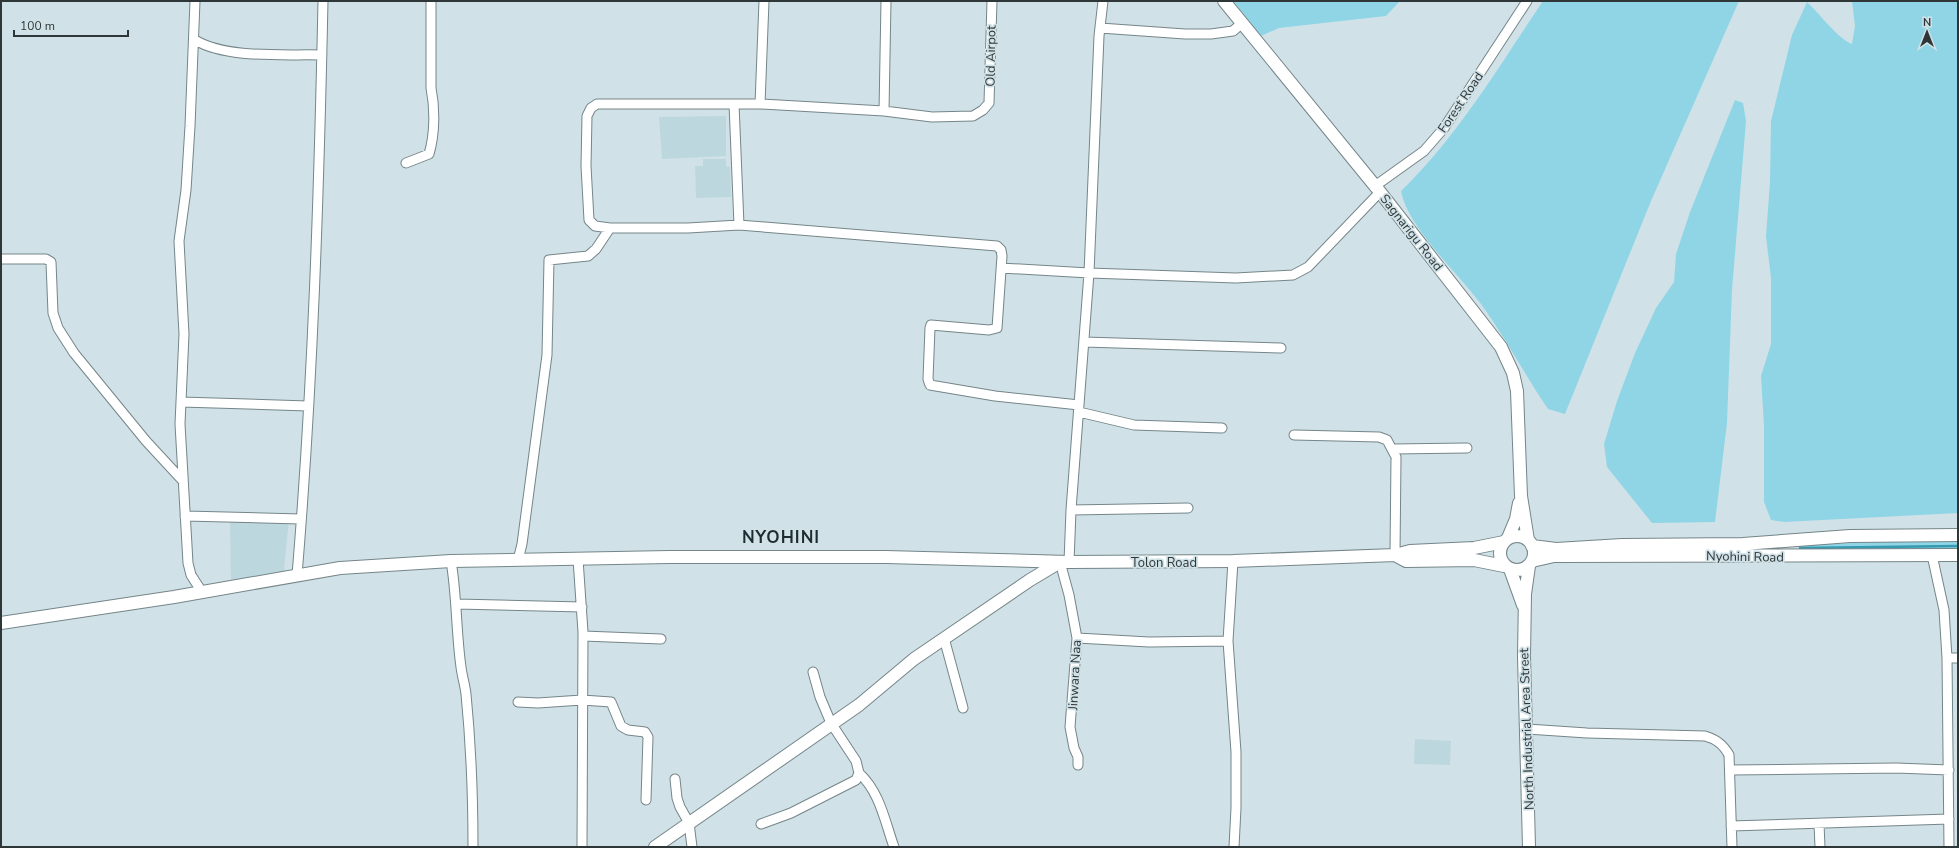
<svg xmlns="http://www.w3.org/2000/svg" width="1959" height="848" viewBox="0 0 1959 848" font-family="'Nunito Sans',sans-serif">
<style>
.built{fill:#bdd7de}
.green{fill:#90d5e6}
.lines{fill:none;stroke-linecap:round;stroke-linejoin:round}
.stream{stroke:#359ab0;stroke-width:2.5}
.street-casing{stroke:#758589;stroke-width:11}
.secondary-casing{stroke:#758589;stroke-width:14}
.street{stroke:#fff;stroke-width:9}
.secondary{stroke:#fff;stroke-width:12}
.labels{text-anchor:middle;stroke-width:3.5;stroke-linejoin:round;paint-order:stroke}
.street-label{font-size:13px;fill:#2f3638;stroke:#d0e2e7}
.district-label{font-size:17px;font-weight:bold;letter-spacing:1px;fill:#1e2c30;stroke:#d0e2e7}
</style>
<rect width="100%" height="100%" fill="#d0e2e7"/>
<path class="built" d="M726,116V156L662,159L659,117Z
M703,159H726V166L730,167L731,197L696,198L695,166H703Z
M289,519L284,568L288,574L231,584L230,520Z
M1415,739L1451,741L1450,765L1414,764Z"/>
<path class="green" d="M1233,1H1400L1386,16L1279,28L1261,36Z
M1543,1H1739L1651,201L1565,414L1548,409C1525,375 1505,337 1481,304C1458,273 1408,228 1401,191C1458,136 1499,66 1543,1Z
M1852,1H1958V513L1784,522L1771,520L1764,502V426L1761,376L1771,344V278L1766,236L1770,182L1771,121L1792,35L1807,2C1820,14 1837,38 1852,44L1855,26Z
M1735,100L1743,103L1746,121L1732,290L1727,423L1715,522L1652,523L1607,467L1604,444L1617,401L1635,353L1656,308L1674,282L1676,254L1690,212Z
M1958,539V551L1800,552V545Z"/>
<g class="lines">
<path class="stream" d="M1800,548L1958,546"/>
<g class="street-casing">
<path id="street" d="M195,1L190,126L186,190L179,241L184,334L180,424L188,563L191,575L202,592
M992,1L989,103L983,110L973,116L932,117L884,111L760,104H597L591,108L587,116L586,166L589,220L595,226L610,228H688L739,225L997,246L1001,250L1002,256L997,328L989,330L931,325L930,328L928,379L930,385L995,396L1079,405
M1100,28L1185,34H1211L1233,31L1241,24
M195,40C227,59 284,54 322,55
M734,104L739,225
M760,104L764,1
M884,111L886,1
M406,163L429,154C435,134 435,108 431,88V1
M1375,186L1424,151L1444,128L1527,1
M1,259H46L51,262L53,313L58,328L74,353L146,441L183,481
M1001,268L1089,273L1236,278L1293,275L1308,267L1380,192
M1084,342L1281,348
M181,402L308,406
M1079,412L1134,425L1222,428
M1294,435L1379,437L1387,440L1396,457L1395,555
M1393,449L1467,448
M1071,510L1188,508
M185,516L301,519
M1932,555L1944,610L1947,658L1949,847
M578,559L583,632L582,847
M518,560L522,544L547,355L549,260L588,256L596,249L610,228
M451,561C457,596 456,632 461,667C462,676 465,685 466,694C471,745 473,796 473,847
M1233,561L1228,641L1236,752V808L1234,847
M1060,562L1069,595L1077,638L1070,727L1074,748L1078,757V765
M1069,562L1071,510L1089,273L1099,36L1103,1
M297,575C313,384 319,192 323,1
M457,604L582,607
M583,636L661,639
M944,638L963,708
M1077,638L1149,642L1228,641
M1947,658H1958
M518,702L538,703L582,700L611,702L621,726L628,730L645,732L648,737L646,800
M1527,729L1587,733L1705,736C1716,739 1723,744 1729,755L1732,847
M1730,770L1896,768L1949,770
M859,773C880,792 885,822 894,847
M675,779L677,798L680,807L689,823L692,847
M761,824L791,813L856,780L859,773L856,761L831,723L820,697L813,672
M1819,824L1820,847
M1731,826L1949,819"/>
</g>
<g class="secondary-casing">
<path id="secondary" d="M1224,1L1380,192L1501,347L1513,373L1517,391L1521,496L1528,540
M1500 553a17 17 0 1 1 34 0a17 17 0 1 1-34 0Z
M1508,538L1516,519L1519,503
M1532,546L1556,549L1622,545L1743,544L1850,536L1958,535
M1395,555L1406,561L1474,560L1504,566
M1532,561L1554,556L1958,555
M1529,566L1525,594L1524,656L1529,847
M1510,569L1523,605
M1,623L174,597L340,568L451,561L669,557H886L1069,562L1233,561L1395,555L1410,551L1474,548L1504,542
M655,847L859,705L914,659L1030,580L1060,562"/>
</g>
<use href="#street" class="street"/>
<use href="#secondary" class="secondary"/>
</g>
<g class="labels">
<g class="street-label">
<text transform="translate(990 56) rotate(-89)" y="5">Old Airpot</text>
<text transform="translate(1460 102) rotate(-56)" y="5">Forest Road</text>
<text transform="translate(1412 232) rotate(52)" y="5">Sagnarigu Road</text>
<text transform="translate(1745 556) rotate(1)" y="5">Nyohini Road</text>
<text x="1164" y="567">Tolon Road</text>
<text transform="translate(1074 675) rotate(-87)" y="5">Jinwara Naa</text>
<text transform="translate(1526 729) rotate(-92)" y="5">North Industrial Area Street</text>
</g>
<g class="district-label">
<text x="781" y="543">NYOHINI</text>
</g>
</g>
<rect width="1959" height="848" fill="none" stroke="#2f3638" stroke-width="4"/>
<g transform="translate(1927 32)" stroke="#d0e2e7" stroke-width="3" paint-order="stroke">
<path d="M0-3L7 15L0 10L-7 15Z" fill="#2f3638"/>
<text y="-6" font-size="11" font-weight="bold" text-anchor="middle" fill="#2f3638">N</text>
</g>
<path d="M14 30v6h114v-6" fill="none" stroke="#2f3638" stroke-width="2"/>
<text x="20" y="30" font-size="12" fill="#2f3638" stroke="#d0e2e7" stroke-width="3" paint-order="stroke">100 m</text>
</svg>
